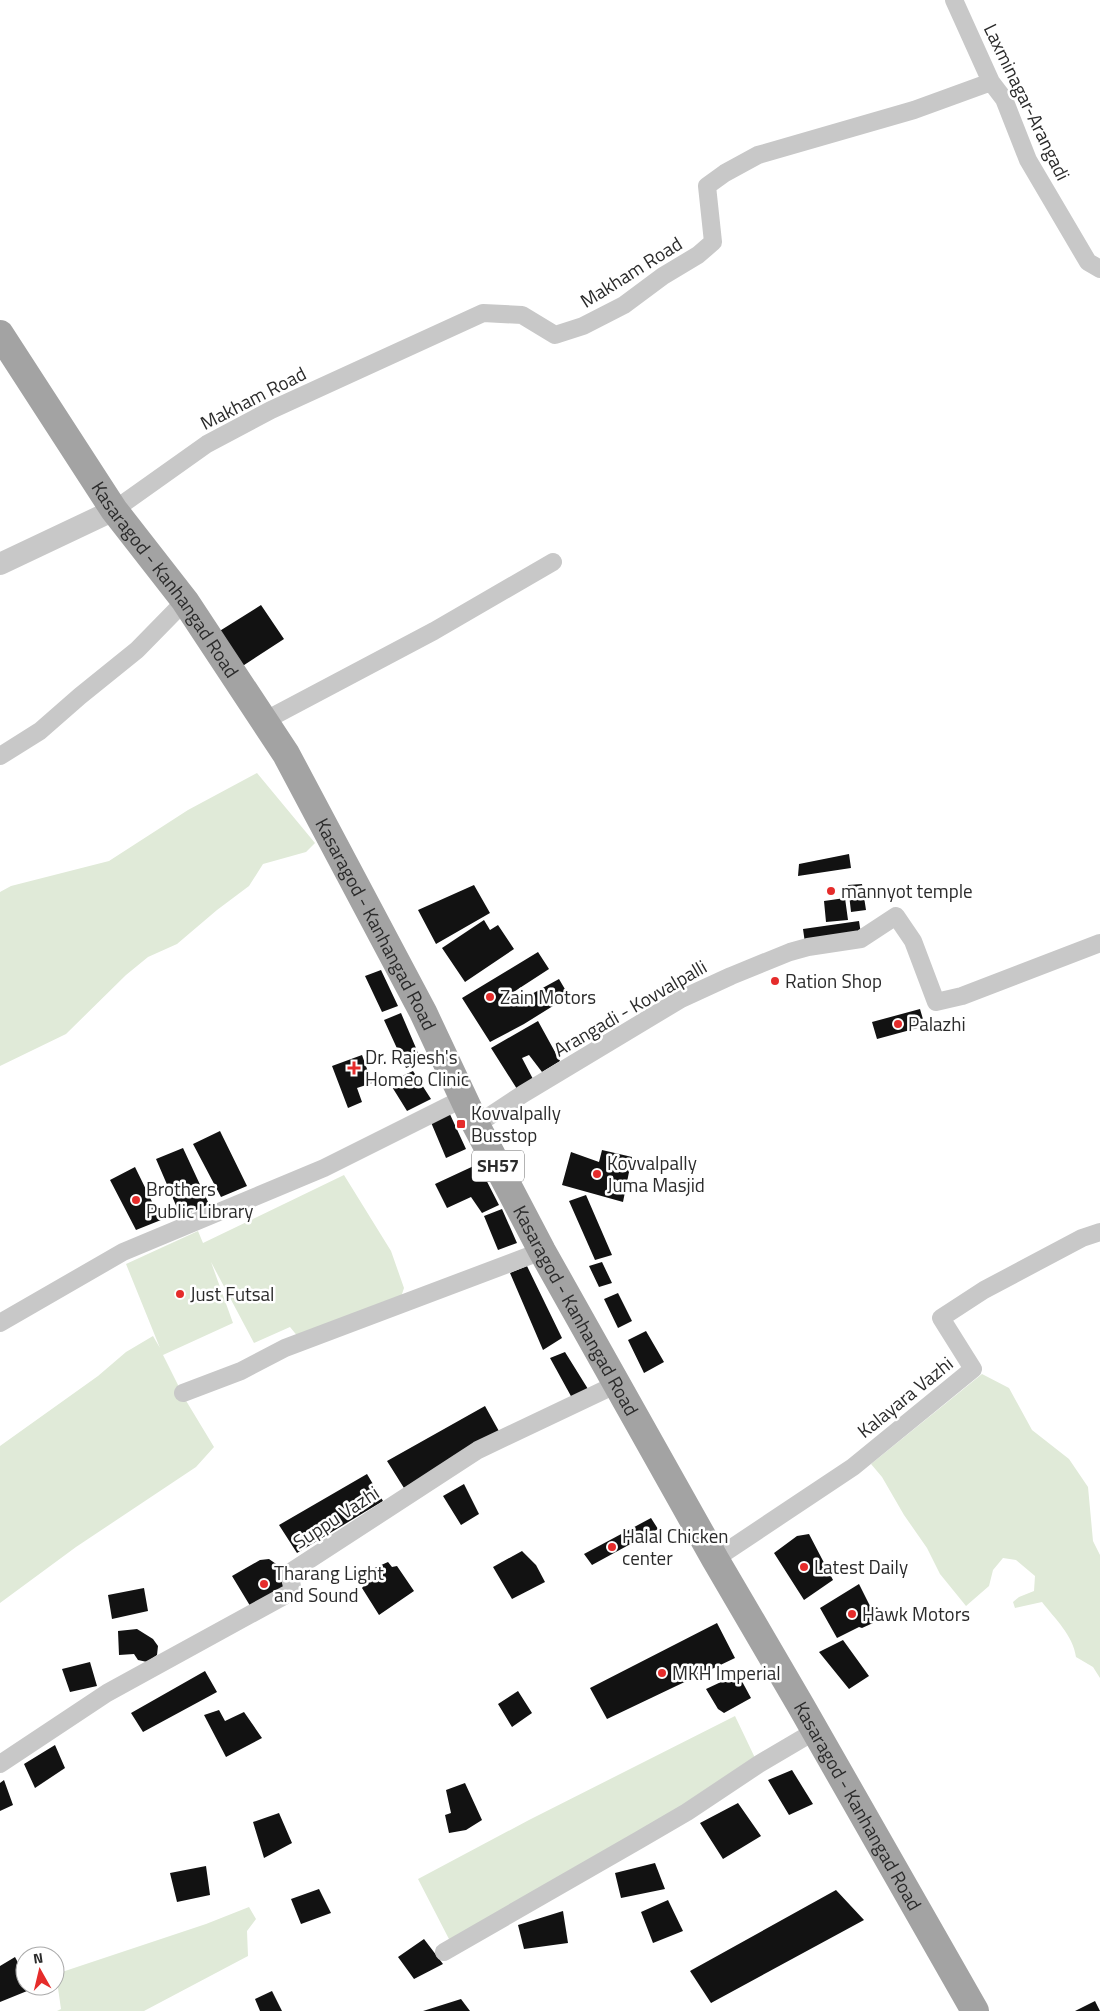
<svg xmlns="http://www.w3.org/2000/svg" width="1100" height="2011" viewBox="0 0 1100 2011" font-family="'Titillium Web',sans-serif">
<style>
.green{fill:#e0ead8}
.building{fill:#121212}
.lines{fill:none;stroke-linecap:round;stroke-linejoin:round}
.minor{stroke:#c8c8c8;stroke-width:18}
.tertiary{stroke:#c8c8c8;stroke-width:22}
.primary{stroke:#a3a3a3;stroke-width:28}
.poi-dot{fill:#e52c2b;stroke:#fff;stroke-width:2}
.labels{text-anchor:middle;stroke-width:5;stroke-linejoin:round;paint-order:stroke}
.shield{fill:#fff;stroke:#6b6b6b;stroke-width:1}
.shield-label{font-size:18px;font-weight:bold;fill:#2b2b2b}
.street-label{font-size:19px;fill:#2b2b2b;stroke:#fff}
.poi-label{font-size:19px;fill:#2b2b2b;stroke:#fff;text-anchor:start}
</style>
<rect width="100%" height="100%" fill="#fff"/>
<path class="green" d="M257,773L315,843L306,852L263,864L249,886L217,910L177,944L148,957L126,975L66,1034L0,1066V892L11,886L109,861L188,810Z
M344,1175L391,1251L404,1288L400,1300L299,1338L290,1327L254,1343L211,1262L233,1323L163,1355L185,1399L214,1447L196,1467L76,1547L0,1603V1446L98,1376L126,1352L153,1336L160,1348L126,1264L198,1231L203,1243Z
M982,1374L1009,1388L1032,1430L1069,1459L1088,1487L1093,1541L1100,1555V1678L1093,1667L1076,1657C1073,1635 1055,1619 1042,1602L1015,1608L1013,1602L1019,1597L1034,1591L1035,1576L1016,1560L1003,1558L993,1570L989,1586L966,1606L940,1574L927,1548L904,1515L882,1477L871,1464Z
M735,1716L756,1760L656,1826L450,1941L418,1879L529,1820Z
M249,1907L256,1919L247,1931L248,1956L144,2011H57L61,2009L56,1974L206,1924Z"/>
<path class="building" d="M261,605L284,639L238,669L218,632Z
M849,854L851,868L798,876L799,864Z
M862,884L866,910L851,912L848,885Z
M474,885L490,913L436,944L418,910Z
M845,898L848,920L826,922L824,901Z
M484,920L490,930L498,925L514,949L465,982L442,948Z
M859,921L861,934L805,943L803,929Z
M538,952L549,969L512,993L519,1001L559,979L569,996L524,1024L490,1042L462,998Z
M381,970L398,1006L382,1012L365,976Z
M920,1009L925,1026L877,1039L872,1022Z
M401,1013L422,1062L406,1068L384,1020Z
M538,1021L560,1061L542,1072L529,1055L522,1058L533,1079L517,1089L491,1048Z
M362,1055L372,1083L357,1088L362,1102L348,1108L332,1066Z
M413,1071L431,1099L407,1111L389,1082Z
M448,1110L466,1149L446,1158L430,1120Z
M220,1131L247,1186L221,1197L193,1144Z
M183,1148L209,1204L181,1217L156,1159Z
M602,1150L632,1157L623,1202L562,1185L571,1152L599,1162Z
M478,1164L499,1205L482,1213L471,1197L447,1208L435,1184Z
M135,1167L161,1220L136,1230L110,1180Z
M586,1195L612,1255L595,1260L569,1201Z
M502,1209L517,1243L498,1250L484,1216Z
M602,1262L612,1283L599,1287L589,1266Z
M527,1266L562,1338L543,1350L510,1273Z
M618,1293L632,1321L618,1328L604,1299Z
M646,1331L664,1362L644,1373L628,1340Z
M565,1352L588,1389L572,1398L550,1358Z
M485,1406L500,1433L404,1488L387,1461Z
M367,1474L383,1501L297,1553L279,1525Z
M464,1484L479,1514L461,1525L443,1496Z
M651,1518L658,1529L592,1565L584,1554Z
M809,1534L833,1580L804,1600L774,1553L797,1536Z
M522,1551L536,1565L545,1582L512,1599L493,1567Z
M269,1559L289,1573L293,1591L252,1609L232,1576L260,1560Z
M388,1562L392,1567L397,1566L414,1591L379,1615L362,1588L368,1581V1571Z
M859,1584L872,1610L877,1607L884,1618L862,1628L859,1627L837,1638L820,1608Z
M144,1588L148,1611L112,1619L108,1595Z
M717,1623L735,1658L607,1719L590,1688Z
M137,1629L153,1639L158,1646L157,1655L147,1662L138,1660L134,1654L119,1655L118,1631Z
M843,1640L869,1676L849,1689L819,1652Z
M90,1662L97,1686L70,1692L62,1669Z
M205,1671L217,1692L143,1732L131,1713Z
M738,1674L751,1698L724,1713L718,1709L706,1689Z
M518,1691L532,1713L512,1727L498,1704Z
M219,1710L225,1721L244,1712L262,1738L226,1757L204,1715Z
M55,1745L65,1768L35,1788L24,1764Z
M792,1770L813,1804L789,1815L768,1780Z
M4,1780L13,1805L0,1811V1783Z
M465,1783L482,1820L466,1830L449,1833L445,1815L451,1813L446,1790Z
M738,1803L761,1836L723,1859L700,1823Z
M279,1813L292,1843L264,1858L253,1822Z
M655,1863L665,1889L621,1898L615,1873Z
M206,1866L210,1895L177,1902L170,1873Z
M319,1889L331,1913L301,1924L291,1899Z
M836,1890L864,1920L711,2003L690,1971Z
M668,1900L683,1931L653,1943L641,1912Z
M563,1911L568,1943L524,1949L518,1925Z
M424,1939L443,1964L414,1979L398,1957Z
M15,1957L25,1976V1986H30L32,1989L0,2002V1966Z
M272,1991L282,2011H260L255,1999Z
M461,1999L470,2011H423Z
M1095,2001L1100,2011H1075Z"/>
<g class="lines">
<path class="minor" d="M954,0L991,82L1004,99L1028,160L1088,262L1100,269
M114,510L207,444L271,410L483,313L522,315L555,335L583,326L624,305L663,276L698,255L713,242L707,186L725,173L758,155L914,110L991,82
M264,721L434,631L553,562
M0,756L40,731L80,696L137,650L185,601
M476,1125L523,1094L681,999L731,976L790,952L808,947L861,939L896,916L913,941L936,1002L962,996L1100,943
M0,1323L123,1252L324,1168L464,1098
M183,1393L241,1371L285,1348L542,1251
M715,1559L853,1467L973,1369L941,1318L984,1290L1082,1238L1100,1232
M0,1764L107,1693L293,1591L289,1573L478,1450L617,1384
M444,1952L639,1840L687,1812L759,1764L815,1731"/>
<path class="tertiary" d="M0,564L114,510"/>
<path class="primary" id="s1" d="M0,334L114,510L185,601L286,754L423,1012L476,1125L542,1251L715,1559L801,1706L975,2011"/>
</g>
<g class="poi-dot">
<circle cx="831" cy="891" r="5"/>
<circle cx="775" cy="981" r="5"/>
<circle cx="490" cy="997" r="5"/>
<circle cx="898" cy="1024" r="5"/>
<path d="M351.5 1060.5h5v5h5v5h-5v5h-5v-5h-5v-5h5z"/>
<rect x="456" y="1119" width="10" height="10" rx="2.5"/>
<circle cx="597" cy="1174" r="5"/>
<circle cx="136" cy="1200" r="5"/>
<circle cx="180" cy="1294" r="5"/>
<circle cx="612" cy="1547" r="5"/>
<circle cx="804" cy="1567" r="5"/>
<circle cx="264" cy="1584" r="5"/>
<circle cx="852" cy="1614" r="5"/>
<circle cx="662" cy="1673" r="5"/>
</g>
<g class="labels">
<rect class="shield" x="472" y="1150.5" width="52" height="31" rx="4"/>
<g class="shield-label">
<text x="498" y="1172">SH57</text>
</g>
<g class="street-label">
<text transform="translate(1027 102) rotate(64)" y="7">Laxminagar-Arangadi</text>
<text transform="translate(631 272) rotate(-32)" y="7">Makham Road</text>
<text transform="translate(253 398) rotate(-27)" y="7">Makham Road</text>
<text dy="7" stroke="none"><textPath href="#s1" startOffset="296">Kasaragod - Kanhangad Road</textPath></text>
<text dy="7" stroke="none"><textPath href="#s1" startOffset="701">Kasaragod - Kanhangad Road</textPath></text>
<text transform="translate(630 1008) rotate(-30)" y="7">Arangadi - Kovvalpalli</text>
<text dy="7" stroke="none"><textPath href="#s1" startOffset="1136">Kasaragod - Kanhangad Road</textPath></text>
<text transform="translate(905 1397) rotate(-39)" y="7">Kalayara Vazhi</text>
<text transform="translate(336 1517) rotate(-33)" y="7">Suppu Vazhi</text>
<text dy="7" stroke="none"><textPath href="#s1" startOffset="1706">Kasaragod - Kanhangad Road</textPath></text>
</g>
<g class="poi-label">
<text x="841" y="898">mannyot temple</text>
<text x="785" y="988">Ration Shop</text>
<text x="500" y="1004">Zain Motors</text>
<text x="908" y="1031">Palazhi</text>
<text x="365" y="1064">Dr. Rajesh's<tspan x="365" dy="22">Homeo Clinic</tspan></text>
<text x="471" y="1120">Kovvalpally<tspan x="471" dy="22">Busstop</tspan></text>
<text x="607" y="1170">Kovvalpally<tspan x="607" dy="22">Juma Masjid</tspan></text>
<text x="146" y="1196">Brothers<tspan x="146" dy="22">Public Library</tspan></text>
<text x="190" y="1301">Just Futsal</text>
<text x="622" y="1543">Halal Chicken<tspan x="622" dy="22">center</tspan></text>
<text x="814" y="1574">Latest Daily</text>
<text x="274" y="1580">Tharang Light<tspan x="274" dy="22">and Sound</tspan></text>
<text x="862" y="1621">Hawk Motors</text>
<text x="672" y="1680">MKH Imperial</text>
</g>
</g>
<g transform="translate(40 1971) rotate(352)"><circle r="24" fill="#ffffff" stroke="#aaaaaa"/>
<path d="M0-4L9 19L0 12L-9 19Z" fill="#e52c2b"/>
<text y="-8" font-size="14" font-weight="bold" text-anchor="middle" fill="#2b2b2b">N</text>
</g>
</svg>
